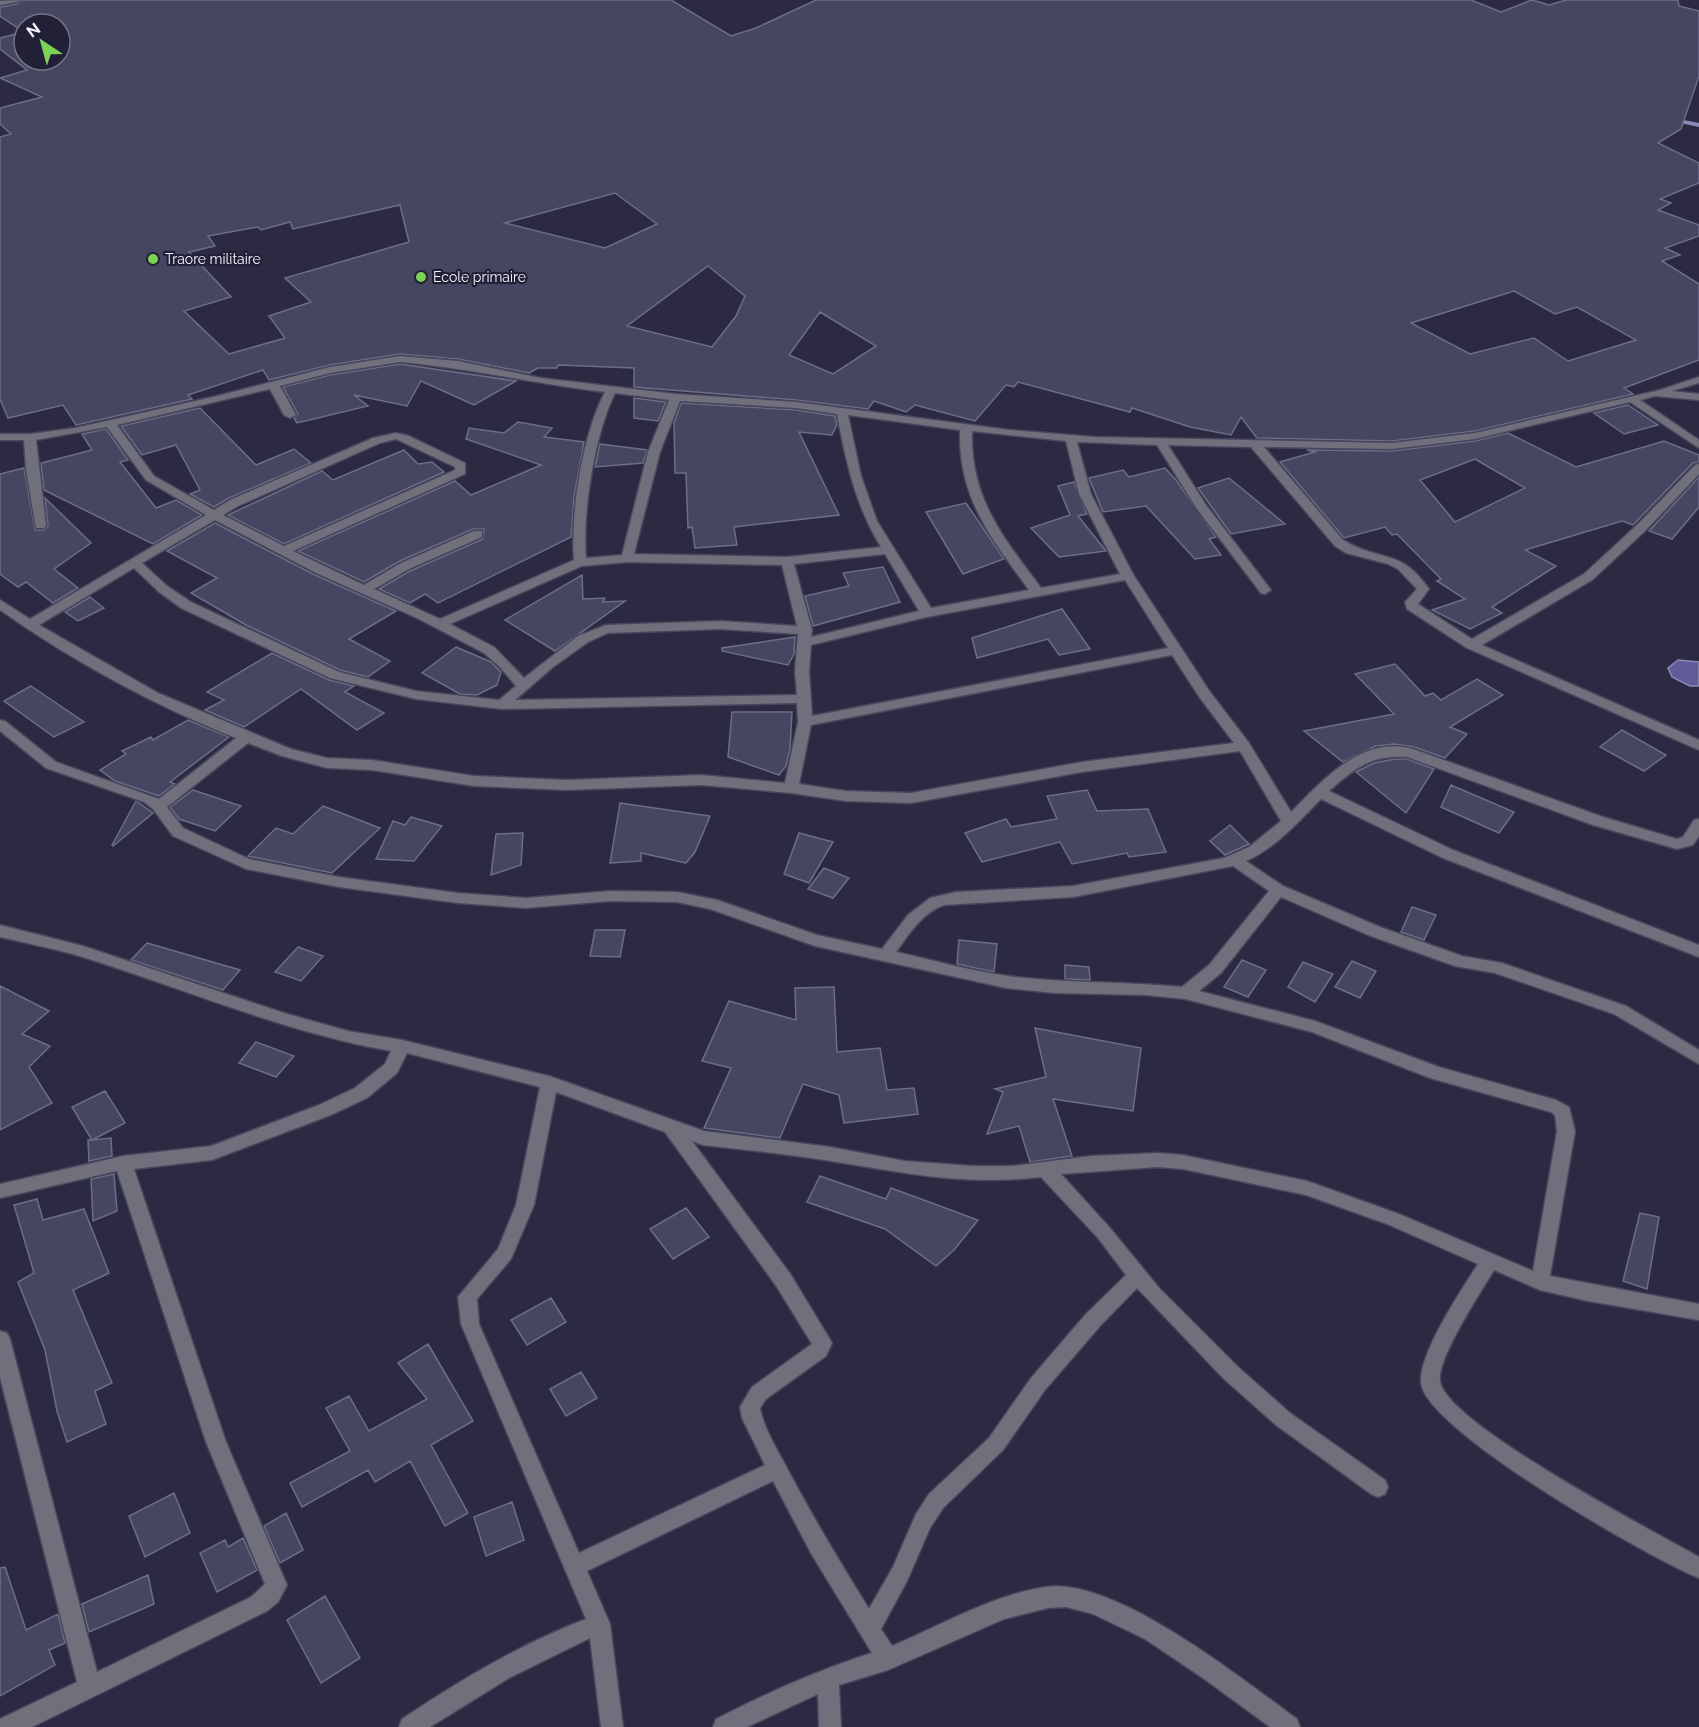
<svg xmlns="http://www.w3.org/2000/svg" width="1699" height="1727" viewBox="0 0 1699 1727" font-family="Raleway,sans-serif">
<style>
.water{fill:#615c99;stroke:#8d8ab7;stroke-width:1.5}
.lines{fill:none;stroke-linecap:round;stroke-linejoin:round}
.stream{fill:#8d8ab7;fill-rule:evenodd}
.building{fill:#474660;stroke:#6e6d89;stroke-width:1.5;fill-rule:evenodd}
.minor-casing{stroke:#47465c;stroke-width:3}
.minor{fill:#70707c;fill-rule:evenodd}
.poi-dot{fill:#7dd154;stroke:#222037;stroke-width:2}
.labels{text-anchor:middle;stroke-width:4.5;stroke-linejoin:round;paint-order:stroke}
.far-poi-label{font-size:14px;fill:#f4f4fd;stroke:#222037;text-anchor:start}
</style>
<rect width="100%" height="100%" fill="#2b2a42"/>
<path class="water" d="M1678,660L1699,662V686H1690L1672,677L1668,668Z"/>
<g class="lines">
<path class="stream" d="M1673,118L1699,123V127L1671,121L1670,120Z"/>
</g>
<path class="building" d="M20,0H671L731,36L756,28L816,0H1471L1501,12L1532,0L1549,5L1566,0H1678L1679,6L1699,11V76L1681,129L1658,143L1699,163V183L1660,199L1671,203L1658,210L1699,225V236L1665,248L1680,255L1662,261L1699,284V360L1624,388L1633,394L1475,431L1392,441L1257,438L1241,417L1231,435L1190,427L1132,408L1130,412L1018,382L1014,387L1006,385L975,421L915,405L906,412L874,401L868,409L796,400L634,387V368L558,365L557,368H538L529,373L458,359L400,354L330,365L269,380L263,370L188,395L192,399L76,425L63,405L8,418L0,399V137L11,134L0,124V108L42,97L0,78L27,70L0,49V38L24,32V60H60V24H24V32L0,16V7L17,4ZM615,193L657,224L605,248L505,223ZM400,205L409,242L285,278L311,302L269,316L285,338L229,354L184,311L231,297L189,252L215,246L208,236L258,227L261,230L290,222L293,229ZM708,266L745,296L736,316L712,347L627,326ZM1514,291L1555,314L1577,307L1636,340L1568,361L1534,338L1470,354L1411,323ZM820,312L876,346L833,374L789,355Z
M400,364L516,381L474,405L421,381L407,406L354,395L368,406L297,423L294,418L298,414L283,387L330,375Z
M634,398L666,402L658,421L634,418Z
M681,403L796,410L835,416L837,425L832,435L799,432L839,515L734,527L737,545L695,548L692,527L688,528L686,473H675L674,423Z
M1628,405L1658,425L1624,434L1594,413Z
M200,408L256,465L294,449L311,463L229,498L214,507L190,494L200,490L176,445L142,455L121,426Z
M518,422L552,428L544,437L584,442L574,497L571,537L438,603L425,594L410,603L379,589L410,571L483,539L484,529H473L400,561L364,582L298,551L455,481L471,495L541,465L466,439L469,428L504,433Z
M106,429L128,460L120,462L156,508L176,500L202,515L153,544L44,490L41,463L92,450L82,434Z
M1508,433L1576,467L1664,441L1699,455V462L1693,463L1633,525L1622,521L1525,550L1556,566L1492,607L1502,613L1470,629L1432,610L1465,599L1437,581L1441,579L1397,534L1392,535L1385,527L1344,538L1280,462L1315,452L1307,450L1392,451L1475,441ZM1475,459L1525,488L1455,522L1420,480Z
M600,444L647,450L643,463L595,467Z
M404,450L418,464L432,462L444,472L284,544L228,515L322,471L333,480Z
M24,468L35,530H44L48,526L45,498L91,543L54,569L78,588L53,603L26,582L18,587L0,574V474Z
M1165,468L1176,480L1216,537L1209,539L1221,555L1195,559L1146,506L1103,512L1089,478L1123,470L1129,477Z
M1699,477V507L1672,539L1649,531Z
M1229,478L1285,524L1231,534L1198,488Z
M1074,482L1087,514L1078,516L1106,551L1059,557L1031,528L1070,515L1058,486Z
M966,503L1004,559L963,574L926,512Z
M215,523L315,575L396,611L349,639L390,661L368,677L340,670L246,625L191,593L217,578L167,551Z
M883,567L900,602L813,626L805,596L849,586L843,573Z
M582,575L583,599L605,598L603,602L625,601L555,651L505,620Z
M90,597L104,608L78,621L65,612Z
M1062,609L1090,649L1059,655L1048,639L977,658L972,638Z
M795,637L794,654L788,665L722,651V648Z
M456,647L491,662L501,672L497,685L477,695L460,694L422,673Z
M272,653L329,680L354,686L345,692L384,713L357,730L301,689L244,727L205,710L224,700L207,692Z
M1395,664L1425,696L1433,693L1441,700L1477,679L1503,695L1450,727L1467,734L1445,758L1414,747L1394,744L1376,746L1343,762L1304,731L1394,714L1355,674Z
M31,686L84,722L54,737L4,701Z
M732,712H792L790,749L786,766L779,775L728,757Z
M188,720L229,737L170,782L175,784L159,796L115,781L100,770L126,754L122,751L151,737L153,740Z
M1622,730L1666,755L1644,771L1600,747Z
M1395,759H1407L1434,769L1406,813L1356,772L1374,763Z
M1451,785L1514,812L1499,833L1441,807Z
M193,790L241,806L215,831L179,819L170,807Z
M1087,790L1097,811L1148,809L1166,852L1129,857L1127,853L1072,864L1060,842L982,862L965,833L1006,819L1011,827L1057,819L1047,796Z
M136,801L153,813L113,846L112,845Z
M620,803L710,816L695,852L686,863L641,853V861L610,863Z
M323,806L380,828L332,873L248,856L276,828L293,834Z
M411,817L442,826L414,861L376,859L393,821L405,825Z
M1230,825L1249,844L1225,855L1210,841Z
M523,833L521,865L491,875L496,834Z
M799,833L833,842L809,883L784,874Z
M824,868L849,878L833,898L808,889Z
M1412,907L1436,915L1424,940L1401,932Z
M595,930H625L620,957L590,956Z
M959,940L997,944L994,972L957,964Z
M147,943L240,970L223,990L131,960Z
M298,947L323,956L301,981L275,972Z
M1242,960L1266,970L1248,997L1224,987Z
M1352,961L1376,971L1360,998L1335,987Z
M1303,962L1333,974L1315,1002L1288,987Z
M1065,965L1089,967L1090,980L1065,979Z
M0,986L49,1011L22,1034L50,1046L29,1067L52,1103L0,1130Z
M834,987L837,1052L880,1048L887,1090L914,1088L918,1114L844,1123L839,1095L803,1084L780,1138L704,1128L731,1068L702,1061L729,1001L796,1020L795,988Z
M1035,1028L1141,1048L1133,1111L1053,1099L1072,1156L1030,1162L1019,1126L987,1134L1003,1092L995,1089L1046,1077Z
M256,1042L294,1056L276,1077L239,1063Z
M105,1091L125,1123L92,1140L111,1138L112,1156L89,1161L88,1140H92L72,1107Z
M114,1174L117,1211L93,1221L91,1179Z
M820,1176L886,1199L891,1188L978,1220L954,1250L936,1266L885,1229L807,1202Z
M37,1199L43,1220L84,1209L109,1273L73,1290L112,1383L95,1391L106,1424L67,1442L57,1411L45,1350L18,1282L34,1273L14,1205Z
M686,1208L709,1237L673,1259L650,1229Z
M1640,1213L1659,1217L1647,1289L1623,1281Z
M551,1298L566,1322L527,1345L511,1320Z
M428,1344L473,1421L431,1445L468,1513L445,1526L410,1461L375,1482L368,1470L302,1507L290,1483L350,1451L326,1408L349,1396L369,1431L427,1399L398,1363Z
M581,1372L597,1398L566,1416L550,1389Z
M174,1493L190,1533L145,1557L129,1516Z
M512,1502L524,1540L486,1556L474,1517Z
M286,1513L303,1550L280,1563L264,1526Z
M243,1538L257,1570L217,1592L200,1553L225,1540L228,1547Z
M5,1567L26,1630L58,1614L65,1643L49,1650L55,1665L0,1696V1568Z
M148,1575L154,1604L89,1632L82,1604Z
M325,1596L360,1658L321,1683L287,1620Z"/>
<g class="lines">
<g class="minor-casing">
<path id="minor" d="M18,0L17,2L0,5V1Z
M400,356L458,361L541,378L676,394L796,402L1010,430L1095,437L1392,443L1475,433L1660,390L1699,377V383L1672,391L1699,394V400L1655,396L1640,400L1699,440V448L1630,402L1475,439L1392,449L1264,447L1343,540C1381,563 1400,547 1429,589L1418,604L1472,639L1584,574L1637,525L1695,465L1699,464V474L1645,531L1592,580L1482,645L1699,740V750L1467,648L1407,609L1405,602L1417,589L1398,569L1388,564L1346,553L1335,546L1251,447L1168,445L1206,505L1271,590L1265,594L1261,593L1197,509L1157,445L1077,442L1091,494L1134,576L1210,692L1249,743L1291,812C1323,780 1362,735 1413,749L1603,817L1677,839L1683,837L1694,820L1699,819V836L1693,845L1677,849L1593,825L1407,757C1371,755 1355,768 1329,791L1453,850L1699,945V957L1443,858L1321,799C1298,822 1277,847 1246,861L1283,886L1380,927L1462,956L1502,963L1626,1006L1699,1050V1064L1614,1014L1495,973L1455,966L1368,935L1281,897L1221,973L1199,991L1315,1021L1439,1067L1556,1100L1569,1107L1575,1131L1550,1276L1699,1304V1320L1588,1301L1540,1290L1494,1270C1481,1292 1437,1358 1440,1381C1445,1423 1657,1533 1699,1557V1578C1653,1560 1422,1428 1421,1382C1419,1353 1462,1289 1478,1264L1387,1224L1306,1195L1183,1169L1158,1167L1061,1174L1110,1228L1160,1289L1238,1367L1290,1413L1385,1480L1388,1487L1385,1494L1378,1497L1371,1494L1276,1425L1224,1379L1137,1288L1100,1326L1045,1390L1003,1450L943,1508L930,1528L907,1581L881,1629L892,1646C942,1625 992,1595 1046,1587C1115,1577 1242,1679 1297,1719L1300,1727H1270L1203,1678L1145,1639L1093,1614L1066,1607L1048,1608L1004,1619L888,1670L839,1685L841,1727H819L818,1694L747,1727H713L716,1719C767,1693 818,1670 872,1653L812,1555L773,1481L587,1571L610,1624L623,1727H601L590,1638L509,1678L430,1727H399L402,1719C461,1680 520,1644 586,1619L461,1324L458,1297L498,1249L516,1205L540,1087L407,1053L397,1073L367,1098L331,1115L212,1160L134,1169L226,1442L287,1585L278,1602L267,1611L32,1727H0V1719L77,1682L0,1377V1331L7,1333L10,1339L97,1672L251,1597L265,1584L206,1442L117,1171L0,1198V1184L123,1156L211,1146L319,1105L355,1088L385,1064L391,1051C282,1032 181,987 76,955C51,948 25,943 0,937V925L83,946L284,1013L348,1031L402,1040L549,1076L704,1131L830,1147L905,1161L972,1166H1013L1091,1156L1158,1153L1183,1155L1307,1181L1399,1214L1533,1271L1557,1131L1555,1115L1551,1112L1430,1078L1312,1032L1185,999L1146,995L1054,993L1006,988L815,946L710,909L677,902L610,901L526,908L458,903L339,887L246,869L173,836L153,809L144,802L46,768L0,731V720L5,721L56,762L159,799L236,738C153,705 73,661 0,610V600L30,619L206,515L146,480L107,427L36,440L46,525L44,528H36L26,470L24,440H0V434H30L75,428L213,397L330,367ZM400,362C469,368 536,384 605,392C583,433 570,513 574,560L440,619L374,589L409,569L482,537V531H474L401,563L364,585L293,551L465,474V463L409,436L396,433L373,438L230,500L214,510L154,476L117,425L270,389L284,415L290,418L296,415L280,386L330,373ZM615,393L669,400L648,452L622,555L586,558C582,513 595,433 615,393ZM680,401L796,408L837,414C846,461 855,505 881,547L787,557L634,554L660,452ZM848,415L960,430C958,498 991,538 1029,590L931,608L877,521L861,476ZM972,431L1066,441L1079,494L1120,574L1041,588C1003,537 970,498 972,431ZM396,439L455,467V470L284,546L223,515L238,506L380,443ZM215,520L316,573L417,618L484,653L500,667L516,686L499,700L416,691L339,672L191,602L167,586L142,563ZM885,554L919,611L811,637L812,630L794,564ZM627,562L782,565L797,626L720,621L606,625L578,636L524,678L494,647L450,624L582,566ZM134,568L159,592L181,608L330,678L416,699L502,709L797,703L798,722L785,783L701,775L567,780L474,776L372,760L327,758L291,749L158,693L39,625ZM1125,580L1168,648L812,716L809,671L811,645L927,617ZM720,629L798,634L795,671L797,695L515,700L553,667L588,642L608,633ZM1172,655L1200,698L1234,743L1082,762L911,793L846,791L799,784L811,725ZM248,743L282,756L327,768L372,770L474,786L567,790L701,785L791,793L846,801L911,803L1082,772L1240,751L1281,821L1249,847L1224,858L1073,886L956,892L930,898L908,915L882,949L817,935L717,900L677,892L610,891L526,898L458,893L339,877L249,859L183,828L167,807ZM1233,866L1269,891L1209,965L1182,987C1124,981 1066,984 1008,976C971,971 933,960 896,952C909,934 922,913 944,905L1073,897ZM556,1092L665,1132L777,1287L812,1344L752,1387L740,1407L742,1418L765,1465L579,1553L479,1324L477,1299L511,1259L534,1205ZM692,1141L703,1145C746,1150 789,1154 831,1161C904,1173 966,1186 1041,1177L1098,1238L1126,1275L1086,1314L1031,1378L989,1438L929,1494L916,1514L893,1567L869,1609C841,1564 814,1519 789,1472C779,1452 764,1430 760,1408L766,1399L826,1356L832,1343L791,1275Z"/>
</g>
<use href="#minor" class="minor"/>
</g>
<g class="poi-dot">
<circle cx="153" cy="259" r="6"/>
<circle cx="421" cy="277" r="6"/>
</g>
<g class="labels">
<g class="far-poi-label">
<text x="165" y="264">Traore militaire</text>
<text x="433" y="282">Ecole primaire</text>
</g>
</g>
<g transform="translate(42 42) rotate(324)"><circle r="28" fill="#222037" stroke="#767586" stroke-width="1.5"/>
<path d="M0-4.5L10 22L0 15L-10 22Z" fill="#7dd154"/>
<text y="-9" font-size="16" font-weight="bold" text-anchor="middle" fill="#f4f4fd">N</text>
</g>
</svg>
